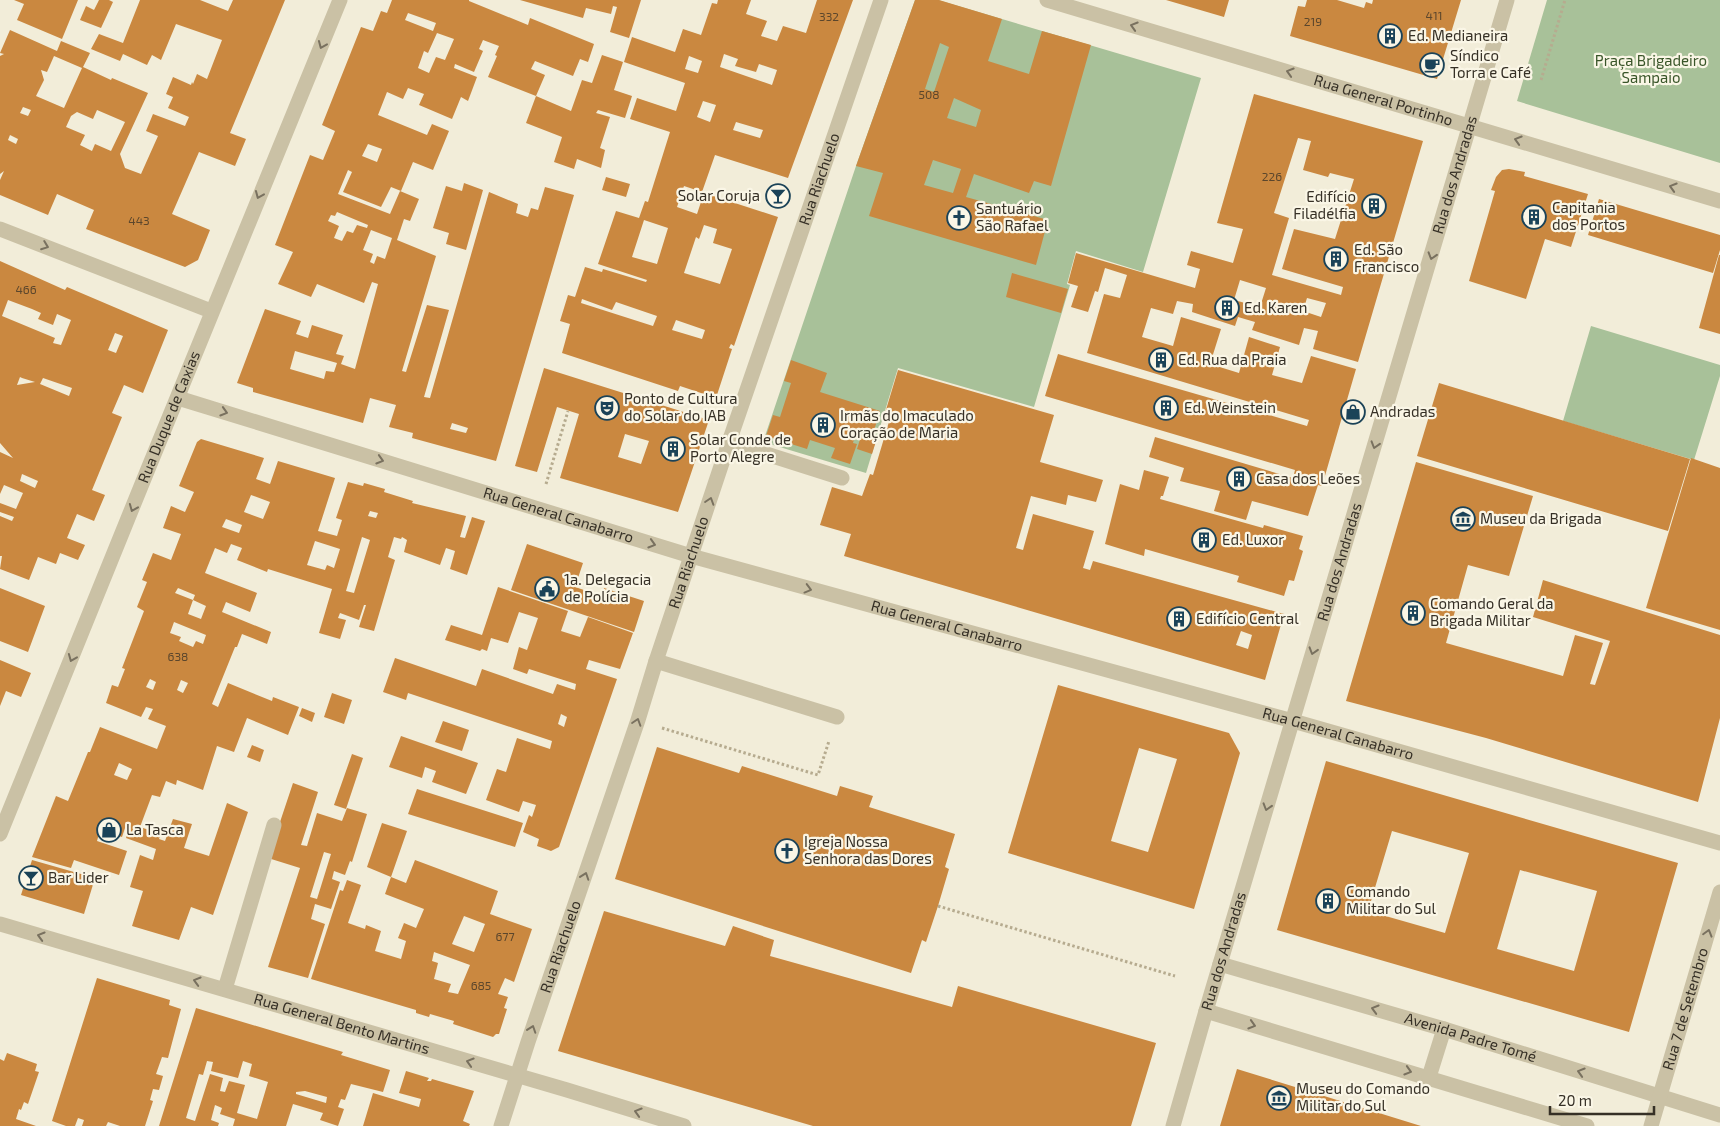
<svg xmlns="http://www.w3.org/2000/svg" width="1720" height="1126" viewBox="0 0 1720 1126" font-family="'Exo 2',sans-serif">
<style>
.green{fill:#a8c199}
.building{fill:#ca8840;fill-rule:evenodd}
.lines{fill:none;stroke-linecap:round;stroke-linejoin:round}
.path{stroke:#b6ab8f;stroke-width:3;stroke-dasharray:2.5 2.5;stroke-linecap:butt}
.minor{stroke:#cac1a5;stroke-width:15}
.oneway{stroke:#79715f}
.labels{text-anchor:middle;stroke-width:4.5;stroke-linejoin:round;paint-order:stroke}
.number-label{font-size:12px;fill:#5b462c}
.poi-label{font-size:15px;fill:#363026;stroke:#faf6e6;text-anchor:start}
.park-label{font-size:15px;fill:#395529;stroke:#faf6e6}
.street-label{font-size:15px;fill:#363026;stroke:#faf6e6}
</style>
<rect width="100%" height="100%" fill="#f2edd9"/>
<path class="green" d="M915,0H938L1201,78L1143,272L1076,251L1067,284L1070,285L1034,407L898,368L866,473L763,442L856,166Z
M1547,0H1720V163L1517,101Z
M1591,326L1720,365V376L1694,460L1563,421Z"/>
<path class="building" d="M14,0H78L62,39L17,20L24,4Z
M99,0H109L113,2L101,28L80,20L86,6L94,10Z
M140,0H200L228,11L233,0H285L230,133L246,139L235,166L199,152L172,214L210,230L198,260L185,267L86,229L94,210L57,194L48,215L0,195V180L4,171L0,174V56L4,54L0,53L10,30L57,51L61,41L90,53L83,67L111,80L112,78L148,93L120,154L125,168L141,174L158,136L146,131L153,114L185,126L189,117L168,108L173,97L166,94L173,77L191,85L192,82L193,84L197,74L207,79L222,40L176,24L161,60L152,55L147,65L123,54L120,61L91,49L99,34L123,43ZM54,56L82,68L64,108L36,96L44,80L41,70L47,72ZM23,107L31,110L28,116L20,113ZM97,110L125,122L111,151L95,144L92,151L80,145L85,135L66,127L71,116L77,112L93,119ZM10,135L18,139L16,144L8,140Z
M392,0H469V1L528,25L530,18L594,44L588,62L580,59L573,76L535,61L531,69L545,75L536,96L488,77L497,56L495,55L499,46L483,40L479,49L483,51L474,72L455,64L454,68L477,77L468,101L461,97L452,119L419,105L424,94L408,88L403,99L387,92L378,115L427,135L432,124L449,131L433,170L413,162L401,191L391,187L381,207L343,192L352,172L348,170L338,194L390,214L400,191L419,199L410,221L404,219L397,240L436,256L402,371L406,372L427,305L449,310L424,397L430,398L489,192L518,204L516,213L528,217L531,208L538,210L545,187L574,195L496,461L412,438L413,433L389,427L396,405L370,398L363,423L253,392V388L237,383L265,309L301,321L296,334L308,338L312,325L343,335L336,354L344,356L341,364L355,369L378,284L372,282L364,303L317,284L311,297L278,284L293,252L275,245L310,155L323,160L335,131L322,125L361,27L373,31L381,11L387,13ZM408,13L436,23L433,31L405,20ZM437,33L454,39L445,60L436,57L429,73L418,68L424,51L428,53ZM368,144L382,149L377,162L362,156ZM337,212L368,225L367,228L357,225L353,233L347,231L342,241L334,238L339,226L328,221L331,215L335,216ZM371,230L392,238L385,259L377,256L374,264L370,262L373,254L363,250ZM295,351L337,363L334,372L326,371L324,379L290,369ZM452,423L468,428L466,433L450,429Z
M520,0H641L629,38L610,32L617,7L613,6L611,14L586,8L583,18Z
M718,0H751L746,14L767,21L761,36L777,41L783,26L806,33L817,0H853L788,178L715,155L702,192L684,186L677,207L697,214L704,193L778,217L734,346L731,344L729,348L732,349L716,398L680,386L678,391L562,353L570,324L560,321L568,295L575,297L585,267L602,272L603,269L646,282L647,280L598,264L616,211L639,218L645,201L648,202L670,132L630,119L637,98L676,111L685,83L624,62L632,37L675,52L683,29L701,35L712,3L717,4ZM724,54L738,59L735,66L756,72L759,64L777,70L772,85L720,67ZM689,56L702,61L698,73L685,69ZM703,101L716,105L710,122L697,117ZM736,122L763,130L760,138L733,130ZM644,220L668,228L657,264L632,257ZM704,225L717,229L713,243L732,249L720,284L684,273L696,237L699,239ZM582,299L612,310L616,302L657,316L653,326L581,303ZM676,320L705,330L702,339L672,330Z
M915,0H939L1002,19L988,61L1029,74L1042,31L1091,45L1051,186L1034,181L1029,193L974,174L966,197L1048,220L1036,265L869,216L883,173L856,166ZM940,43L949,47L934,92L925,89ZM954,98L981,110L976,127L947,118ZM933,160L961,169L953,193L924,185Z
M1166,0H1229L1224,17Z
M1307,0H1337L1364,8L1366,2L1372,4L1373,0H1461L1437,79L1290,36L1298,6L1305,7Z
M602,55L623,62L614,90L632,96L625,118L598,110L596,113L610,117L600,148L605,150L601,168L577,159L574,169L554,162L562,137L526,123L536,96L571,111L582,80L592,83Z
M1254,94L1423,141L1358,362L1313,349L1318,331L1304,328L1299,345L1252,330L1255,322L1238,317L1235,326L1192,312L1193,304L1177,301L1173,314L1151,308L1142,337L1173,346L1181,317L1221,329L1210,364L1239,373L1249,337L1280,347L1272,375L1302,383L1311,356L1356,369L1322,486L1318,485L1308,516L1252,501L1246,520L1214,511L1220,491L1180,481L1184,468L1149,457L1155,437L1293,478L1295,470L1045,396L1058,354L1307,426L1309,420L1087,353L1104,294L1120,298L1127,275L1105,268L1098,292L1095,291L1088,312L1071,307L1078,286L1068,283L1076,253L1195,288L1200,269L1187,265L1191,251L1233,263L1243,229L1217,223ZM1298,138L1311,141L1303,170L1328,177L1330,173L1354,179L1335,239L1294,229L1282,269L1343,287L1341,295L1272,275L1289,218L1274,213ZM1240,280L1266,288L1260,307L1234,300ZM1307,298L1326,303L1321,317L1303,311Z
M1509,169L1525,172L1524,176L1588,194L1571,247L1545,239L1526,299L1469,281L1495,191L1491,190L1496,177L1502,170Z
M606,177L630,184L626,197L602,190Z
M464,183L483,190L466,250L446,244L449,233L433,228L446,186L462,191Z
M1599,199L1720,235V250L1713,273L1588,235Z
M1719,255H1720V334L1699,328Z
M0,261L65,290L67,287L168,330L143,393L124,385L112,413L122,417L92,490L105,495L94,521L77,514L67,538L85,545L78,560L60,553L56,564L38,557L29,580L0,569L2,556H0V516L12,521L14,517L0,512V503L16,509L23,493L4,485L0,494V452L13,458L0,443ZM8,300L32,309L41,313L38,319L53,325L57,314L71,320L61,345L53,343L55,338L2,316ZM115,333L123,336L116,353L108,350ZM20,377L22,378L35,382L17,385ZM43,378L72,388L69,396L40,384ZM22,474L38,481L35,488L20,481Z
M1012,273L1068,289L1061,313L1006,297Z
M791,360L827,373L820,392L880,411L872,437L877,438L872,454L857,449L862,433L856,432L853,443L857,444L850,464L831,458L835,448L810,440L807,449L766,436L773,415L780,417L791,383L784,381Z
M544,368L709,420L678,512L560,478L579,414L557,407L537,472L515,466ZM625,434L649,441L641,464L618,457Z
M898,370L1054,415L1040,462L1103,480L1096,502L1068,495L1066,505L1031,496L1016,548L1023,550L1033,514L1094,531L1083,568L1090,570L1093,561L1284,614L1265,680L844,556L851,534L820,525L832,487L862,496L870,474L873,475L891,415L885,413ZM1241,631L1252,635L1248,649L1236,645Z
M1439,383L1690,459L1668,531L1417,456Z
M201,439L264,458L256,479L270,484L278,461L335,478L318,531L337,536L342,520L336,518L348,482L363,486L364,483L385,489L384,492L413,501L412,503L466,516L460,537L465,538L472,517L485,521L467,575L450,569L455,551L446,548L440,565L404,552L407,540L402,537L401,539L394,537L388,557L395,560L374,631L359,627L366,605H364L359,620L340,613L338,618L346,620L340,639L319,633L332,589L268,569L267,572L237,560L242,548L231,544L227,553L215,548L205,573L257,593L250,612L226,602L222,612L271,632L267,644L242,634L237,647H235L212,704L218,707L228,683L272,701L273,697L299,707L288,735L247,718L234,752L217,746L203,790L177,780L176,785L166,781L160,797L152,795L140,827L161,834L159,839L165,841L173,819L192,824L184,848L209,856L227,803L248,812L213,915L191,907L179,940L132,926L143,891L130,887L140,855L153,860L156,849L126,838L131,823L127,822L122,837L100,830L97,841L127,851L119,875L74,860L71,868L32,857L56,796L68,801L88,752H90L100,727L157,749L166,726L148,719L153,709L146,707L141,717L106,703L112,685L118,687L125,669L122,668L144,611L137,607L147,582L142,580L153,553L171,560L181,534L163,528L171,506L185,512L194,492L179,486L197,442ZM251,495L270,502L263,519L244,512ZM370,511L378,513L376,518L368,516ZM226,519L242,525L239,533L222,527ZM362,537L370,540L354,593L346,591ZM315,541L340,549L334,568L327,565L325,570L307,565ZM178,588L195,595L193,600L206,606L201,619L188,614L193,600L175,593ZM174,622L206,635L203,644L196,641L193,647L179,641L181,637L170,633ZM150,679L156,682L153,690L146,687ZM181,680L188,683L183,693L177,690ZM119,763L132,769L127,780L114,775Z
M1691,458L1720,468V630L1646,608Z
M1416,462L1533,496L1509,576L1468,565L1446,643L1563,676L1575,635L1603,643L1590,684L1595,685L1610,641L1533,617L1543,580L1720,635V718L1698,802L1486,738L1346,701Z
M1144,470L1169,477L1163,496H1161L1160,499L1263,528L1264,525L1303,536L1299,549L1303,551L1294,581L1289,580L1284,596L1237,582L1239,576L1145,549L1144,556L1105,544L1120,484L1139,490Z
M527,544L583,563L575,587L602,596L604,588L644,601L634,632L511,590Z
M498,587L568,611L561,631L580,637L588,617L633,633L620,669L589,660L586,669L617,679L559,847L551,851L537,846L539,839L523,832L529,815L532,817L536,805L523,801L519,812L486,800L497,769L506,772L517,738L550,749L552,741L408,693L406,700L383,692L395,658L476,686L482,669L553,694L557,684L575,690L576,684L529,669L527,674L513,669L519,647L527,650L538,618L519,612L508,643L491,638L487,651L482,649L480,651L445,640L451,625L482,635ZM561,714L567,717L564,727L558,724Z
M0,588L45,606L28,652L0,641Z
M0,660L31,673L21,697L6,691L0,706Z
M1058,685L1229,733L1240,753L1194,909L1008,853ZM1139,748L1177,759L1148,852L1111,841Z
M332,693L352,700L344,724L324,717Z
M302,708L315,713L312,722L299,716Z
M443,721L469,730L462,751L435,742Z
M401,736L478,763L466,794L432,782L436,771L425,767L422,778L389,767Z
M252,745L264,750L260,762L247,757Z
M657,747L739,773L742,766L837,796L840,786L873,796L869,807L955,834L945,867L949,869L938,906L926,942L922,940L911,973L615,879Z
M352,754L363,758L346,809L334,805Z
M1326,761L1678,863L1629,1032L1277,930ZM1392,831L1469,853L1445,933L1368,911ZM1520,870L1597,891L1574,971L1497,949Z
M293,783L318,792L301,845L307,846L317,813L342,821L347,808L367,814L352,862L350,861L345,875L334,871L332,879L340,882L331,909L315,904L311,919L325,924L308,978L268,967L300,868L268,858ZM324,852L331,854L317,899L310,897Z
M417,789L523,823L515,847L408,814Z
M382,823L407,831L391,877L367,867Z
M32,860L95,878L84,914L21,895Z
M415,860L498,891L490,914L532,929L514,982L505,978L498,994L508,997L504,1008L507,1009L499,1034H496L493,1037L453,1024L454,1021L430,1014L429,1017L416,1013V1010L311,979L340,890L343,891L347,880L361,885L348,923L365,929L366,925L381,931L375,951L401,959L406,941L398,938L404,923L416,928L424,909L385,894L391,877L406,883ZM464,916L485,924L474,952L452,944ZM434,952L470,965L458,994L448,992L451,984L434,979L438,963L432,961Z
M604,911L725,946L733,926L774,940L770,956L952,1007L958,986L1156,1043L1131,1126H813L558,1051Z
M97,978L170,1000L169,1005L181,1009L168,1058L162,1057L156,1074L163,1076L159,1090L153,1089L150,1100L153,1101L145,1126H120L108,1122L106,1126H82L84,1120L78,1118L75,1126H66L52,1121Z
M196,1008L343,1052L341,1055L390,1070L383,1092L351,1084L345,1100L341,1099L338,1107L344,1109L338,1126L320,1120L323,1113L293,1104L286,1126H233L235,1119L220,1114L222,1108L215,1105L211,1120L219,1123L218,1126H159ZM207,1061L213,1062L211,1071L238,1078L243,1061L252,1064L249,1076L268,1082L257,1119L237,1113L245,1085L229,1081L225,1092L220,1091L223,1078L210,1074L195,1121L186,1118L199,1074L203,1075ZM305,1091L327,1097L326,1103L296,1094V1092Z
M7,1053L37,1064L35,1071L39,1072L28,1104L24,1102L21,1110L19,1109L16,1119L36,1126H0V1059L4,1061Z
M1237,1069L1421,1126H1220Z
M406,1071L429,1078L427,1081H431L432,1079L474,1091L463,1121L470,1124L469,1126H363L373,1093L419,1107L421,1099L399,1093Z"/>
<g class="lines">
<path class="path" d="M1541,80L1565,0
M546,484L568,411
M662,728L818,775L829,741
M938,906L1175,976"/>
<g class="minor">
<path id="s1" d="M1047,0L1720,201"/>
<path d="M0,229L211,311"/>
<path id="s2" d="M178,398L691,556L1293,721L1720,843"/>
<path d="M729,442L842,478"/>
<path d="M656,661L837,717"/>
<path id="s3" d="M0,834C113,556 225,277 340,0"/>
<path id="s4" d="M0,924L567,1090L684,1126"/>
<path id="s5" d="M1220,964L1444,1029L1720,1115"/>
<path d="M225,989L274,825"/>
<path d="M1206,1011L1587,1126"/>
<path d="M1429,1077L1444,1029"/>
<path id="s6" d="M501,1126L528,1042L638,720L656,661L729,442L881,0"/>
<path id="s7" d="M1173,1126L1206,1011L1507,0"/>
<path id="s8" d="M1651,1126L1720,892"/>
</g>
</g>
<defs><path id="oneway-chevron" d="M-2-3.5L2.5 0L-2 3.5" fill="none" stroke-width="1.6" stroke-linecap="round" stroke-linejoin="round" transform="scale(1.25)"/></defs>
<g class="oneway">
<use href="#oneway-chevron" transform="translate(1134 26) rotate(-163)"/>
<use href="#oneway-chevron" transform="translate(322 45) rotate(113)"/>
<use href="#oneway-chevron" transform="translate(1290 72) rotate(-163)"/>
<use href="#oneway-chevron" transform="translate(1518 140) rotate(-163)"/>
<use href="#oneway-chevron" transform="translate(1673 187) rotate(-163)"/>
<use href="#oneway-chevron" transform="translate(259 195) rotate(113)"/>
<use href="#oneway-chevron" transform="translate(45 246) rotate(21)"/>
<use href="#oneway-chevron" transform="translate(1432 256) rotate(107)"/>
<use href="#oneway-chevron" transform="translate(224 412) rotate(17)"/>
<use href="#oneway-chevron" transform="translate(1375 445) rotate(107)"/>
<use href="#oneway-chevron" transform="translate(380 460) rotate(17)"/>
<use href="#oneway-chevron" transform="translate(710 501) rotate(-72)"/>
<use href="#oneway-chevron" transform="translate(133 508) rotate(112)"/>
<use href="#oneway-chevron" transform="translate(652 544) rotate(17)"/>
<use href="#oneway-chevron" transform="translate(808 589) rotate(15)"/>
<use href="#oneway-chevron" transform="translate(1313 651) rotate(107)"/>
<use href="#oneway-chevron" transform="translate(72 658) rotate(112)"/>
<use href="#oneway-chevron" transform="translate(637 722) rotate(-72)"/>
<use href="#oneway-chevron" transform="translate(1267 807) rotate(107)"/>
<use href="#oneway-chevron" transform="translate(585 876) rotate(-71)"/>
<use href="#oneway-chevron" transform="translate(1708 933) rotate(-74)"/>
<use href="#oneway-chevron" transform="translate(41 936) rotate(-164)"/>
<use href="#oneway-chevron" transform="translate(197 981) rotate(-164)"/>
<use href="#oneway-chevron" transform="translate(1375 1009) rotate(-164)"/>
<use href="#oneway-chevron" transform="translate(1252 1025) rotate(17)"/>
<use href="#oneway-chevron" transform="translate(532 1029) rotate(-71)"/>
<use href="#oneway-chevron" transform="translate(470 1062) rotate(-163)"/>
<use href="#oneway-chevron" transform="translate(1408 1071) rotate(17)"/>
<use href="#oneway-chevron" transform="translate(1581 1072) rotate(-163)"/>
<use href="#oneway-chevron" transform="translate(638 1112) rotate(-163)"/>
</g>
<defs>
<g id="building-ring" transform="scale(1.25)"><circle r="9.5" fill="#faf6e6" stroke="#1b4358" stroke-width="1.5"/><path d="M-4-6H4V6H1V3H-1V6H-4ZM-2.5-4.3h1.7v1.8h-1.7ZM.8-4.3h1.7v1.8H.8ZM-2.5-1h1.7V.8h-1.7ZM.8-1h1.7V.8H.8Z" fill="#1b4358"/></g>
<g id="cafe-ring" transform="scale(1.25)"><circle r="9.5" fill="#faf6e6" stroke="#1b4358" stroke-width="1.5"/><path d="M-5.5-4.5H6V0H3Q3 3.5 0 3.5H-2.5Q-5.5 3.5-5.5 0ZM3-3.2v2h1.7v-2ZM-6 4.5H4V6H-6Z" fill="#1b4358"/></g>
<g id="bar-ring" transform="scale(1.25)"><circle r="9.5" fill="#faf6e6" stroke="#1b4358" stroke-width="1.5"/><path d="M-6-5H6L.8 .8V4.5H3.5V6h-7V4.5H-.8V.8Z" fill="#1b4358"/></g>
<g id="church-ring" transform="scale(1.25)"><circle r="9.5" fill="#faf6e6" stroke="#1b4358" stroke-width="1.5"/><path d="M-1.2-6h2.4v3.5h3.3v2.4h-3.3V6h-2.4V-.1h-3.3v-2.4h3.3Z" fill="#1b4358"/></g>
<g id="theatre-ring" transform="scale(1.25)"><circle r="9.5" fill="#faf6e6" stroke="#1b4358" stroke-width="1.5"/><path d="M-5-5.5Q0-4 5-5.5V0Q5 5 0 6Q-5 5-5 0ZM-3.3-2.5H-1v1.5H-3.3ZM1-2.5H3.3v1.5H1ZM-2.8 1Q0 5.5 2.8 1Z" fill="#1b4358"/></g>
<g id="shop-ring" transform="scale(1.25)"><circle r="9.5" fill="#faf6e6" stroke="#1b4358" stroke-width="1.5"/><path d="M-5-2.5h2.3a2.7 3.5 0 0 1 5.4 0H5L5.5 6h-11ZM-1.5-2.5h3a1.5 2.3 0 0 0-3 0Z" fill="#1b4358"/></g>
<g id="museum-ring" transform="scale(1.25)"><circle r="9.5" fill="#faf6e6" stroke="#1b4358" stroke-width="1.5"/><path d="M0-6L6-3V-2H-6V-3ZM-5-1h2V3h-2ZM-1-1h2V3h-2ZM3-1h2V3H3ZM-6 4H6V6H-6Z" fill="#1b4358"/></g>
<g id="civic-ring" transform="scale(1.25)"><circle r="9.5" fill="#faf6e6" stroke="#1b4358" stroke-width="1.5"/><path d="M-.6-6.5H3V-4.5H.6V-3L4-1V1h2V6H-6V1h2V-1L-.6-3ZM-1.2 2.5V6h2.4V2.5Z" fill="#1b4358"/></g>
</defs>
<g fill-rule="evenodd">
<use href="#building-ring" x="1390" y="36"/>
<use href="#cafe-ring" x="1432" y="65"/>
<use href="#bar-ring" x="778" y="196"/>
<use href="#building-ring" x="1374" y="206"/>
<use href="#building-ring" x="1534" y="217"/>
<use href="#church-ring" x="959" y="218"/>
<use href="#building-ring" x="1336" y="259"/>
<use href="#building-ring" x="1227" y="308"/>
<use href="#building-ring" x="1161" y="360"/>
<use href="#theatre-ring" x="607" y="408"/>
<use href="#building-ring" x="1166" y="408"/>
<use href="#shop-ring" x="1353" y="412"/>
<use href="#building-ring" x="823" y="425"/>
<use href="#building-ring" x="673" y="449"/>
<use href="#building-ring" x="1239" y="479"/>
<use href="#museum-ring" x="1463" y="519"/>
<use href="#building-ring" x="1204" y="540"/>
<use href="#civic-ring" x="547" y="589"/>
<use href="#building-ring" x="1413" y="613"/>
<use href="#building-ring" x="1179" y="619"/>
<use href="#shop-ring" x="109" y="830"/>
<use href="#church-ring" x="787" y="851"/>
<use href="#bar-ring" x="31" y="878"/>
<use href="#building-ring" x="1328" y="901"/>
<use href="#museum-ring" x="1279" y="1098"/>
</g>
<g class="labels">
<g class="number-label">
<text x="1434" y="20">411</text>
<text x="829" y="21">332</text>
<text x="1313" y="26">219</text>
<text x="929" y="99">508</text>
<text x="1272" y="181">226</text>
<text x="139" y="225">443</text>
<text x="26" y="294">466</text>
<text x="178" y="661">638</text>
<text x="505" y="941">677</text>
<text x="481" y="990">685</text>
</g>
<g class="poi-label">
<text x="1408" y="41">Ed. Medianeira</text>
<text x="1450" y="61">Síndico<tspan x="1450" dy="17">Torra e Café</tspan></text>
<text x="760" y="201" text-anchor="end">Solar Coruja</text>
<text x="1356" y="202" text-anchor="end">Edifício<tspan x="1356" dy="17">Filadélfia</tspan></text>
<text x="1552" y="213">Capitania<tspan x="1552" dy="17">dos Portos</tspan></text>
<text x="976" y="214">Santuário<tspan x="976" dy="17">São Rafael</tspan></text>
<text x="1354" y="255">Ed. São<tspan x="1354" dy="17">Francisco</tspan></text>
<text x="1244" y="313">Ed. Karen</text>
<text x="1178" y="365">Ed. Rua da Praia</text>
<text x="624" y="404">Ponto de Cultura<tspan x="624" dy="17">do Solar do IAB</tspan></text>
<text x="1184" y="413">Ed. Weinstein</text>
<text x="1370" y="417">Andradas</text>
<text x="840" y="421">Irmãs do Imaculado<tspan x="840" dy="17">Coração de Maria</tspan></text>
<text x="690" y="445">Solar Conde de<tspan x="690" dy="17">Porto Alegre</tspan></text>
<text x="1256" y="484">Casa dos Leões</text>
<text x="1480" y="524">Museu da Brigada</text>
<text x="1222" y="545">Ed. Luxor</text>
<text x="564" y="585">1a. Delegacia<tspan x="564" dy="17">de Polícia</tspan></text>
<text x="1430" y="609">Comando Geral da<tspan x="1430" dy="17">Brigada Militar</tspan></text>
<text x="1196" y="624">Edifício Central</text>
<text x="126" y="835">La Tasca</text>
<text x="804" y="847">Igreja Nossa<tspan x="804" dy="17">Senhora das Dores</tspan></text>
<text x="48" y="883">Bar Lider</text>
<text x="1346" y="897">Comando<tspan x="1346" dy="17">Militar do Sul</tspan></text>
<text x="1296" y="1094">Museu do Comando<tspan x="1296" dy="17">Militar do Sul</tspan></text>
</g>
<g class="park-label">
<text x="1651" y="66">Praça Brigadeiro<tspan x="1651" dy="17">Sampaio</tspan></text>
</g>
<g class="street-label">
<text dy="5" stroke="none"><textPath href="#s1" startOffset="351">Rua General Portinho</textPath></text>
<text dy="5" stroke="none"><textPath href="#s7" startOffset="992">Rua dos Andradas</textPath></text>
<text dy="5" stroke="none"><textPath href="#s6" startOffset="999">Rua Riachuelo</textPath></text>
<text dy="5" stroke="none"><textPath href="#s3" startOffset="450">Rua Duque de Caxias</textPath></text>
<text dy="5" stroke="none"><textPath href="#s2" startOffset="398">Rua General Canabarro</textPath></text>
<text dy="5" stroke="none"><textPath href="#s6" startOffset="594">Rua Riachuelo</textPath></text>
<text dy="5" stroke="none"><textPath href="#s7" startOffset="588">Rua dos Andradas</textPath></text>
<text dy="5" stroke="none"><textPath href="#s2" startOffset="802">Rua General Canabarro</textPath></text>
<text dy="5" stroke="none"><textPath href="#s2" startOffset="1208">Rua General Canabarro</textPath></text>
<text dy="5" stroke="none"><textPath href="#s6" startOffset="189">Rua Riachuelo</textPath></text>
<text dy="5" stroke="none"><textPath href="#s7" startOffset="182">Rua dos Andradas</textPath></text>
<text dy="5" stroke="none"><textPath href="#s8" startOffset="122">Rua 7 de Setembro</textPath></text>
<text dy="5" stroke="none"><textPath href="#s4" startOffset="356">Rua General Bento Martins</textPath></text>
<text dy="5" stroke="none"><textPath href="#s5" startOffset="261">Avenida Padre Tomé</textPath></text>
</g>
</g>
<path d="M1550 1106v8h104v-8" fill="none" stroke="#363026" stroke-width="2.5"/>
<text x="1558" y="1106" font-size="15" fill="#363026" stroke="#faf6e6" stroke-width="4" paint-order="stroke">20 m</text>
</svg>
